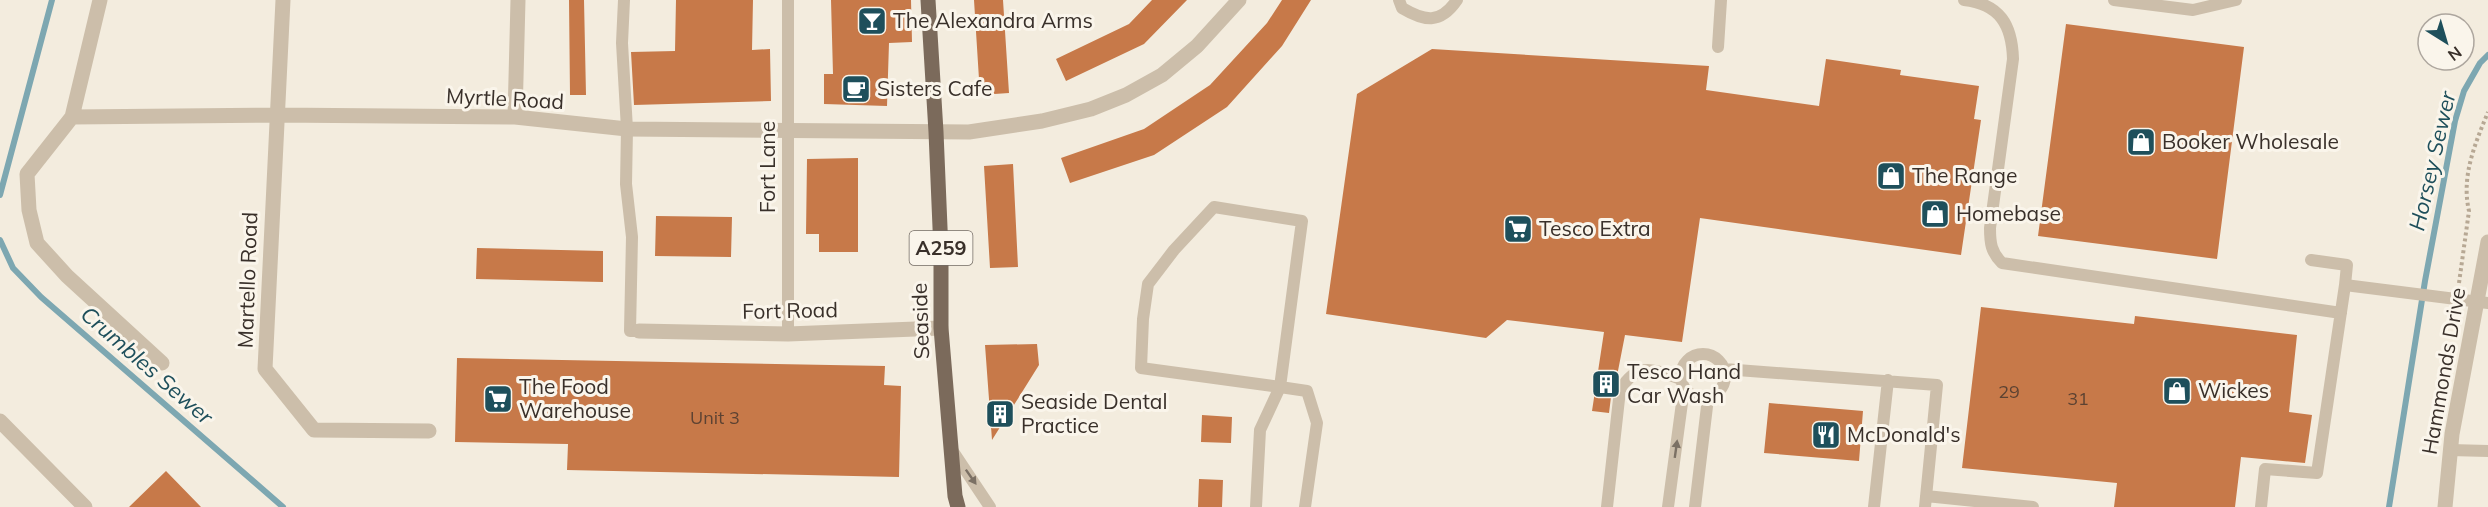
<svg xmlns="http://www.w3.org/2000/svg" width="2488" height="507" viewBox="0 0 2488 507" font-family="Mulish,sans-serif">
<style>
.lines{fill:none;stroke-linecap:round;stroke-linejoin:round}
.stream{stroke:#7da7b1;stroke-width:6}
.building{fill:#c77949}
.path{stroke:#b7a894;stroke-width:4;stroke-dasharray:3 3;stroke-linecap:butt}
.lane{stroke:#ccbeaa;stroke-width:12}
.street{stroke:#ccbeaa;stroke-width:15}
.primary{stroke:#7b6a5b;stroke-width:15}
.oneway{fill:#7b7064}
.labels{text-anchor:middle;stroke-width:6;stroke-linejoin:round;paint-order:stroke}
.number-label{font-size:18px;fill:#5c4232}
.shield{fill:#faf5eb;stroke:#736b64;stroke-width:1.5}
.shield-label{font-size:20px;font-weight:bold;fill:#39302a}
.poi-label{font-size:21px;fill:#39302a;stroke:#faf5eb;text-anchor:start}
.street-label{font-size:21px;fill:#39302a;stroke:#faf5eb}
.water-label{font-size:22px;font-style:italic;fill:#1e4f5b;stroke:#faf5eb}
</style>
<rect width="100%" height="100%" fill="#f3ecde"/>
<g class="lines">
<path class="stream" d="M0,195L52,0
M0,240L13,268L41,297L283,507
M2389,507L2425,281L2455,121L2464,91L2480,63L2488,55"/>
</g>
<path class="building" d="M569,0H584L586,95H570Z
M676,0H753L752,50L770,49L771,101L634,105L631,52L675,51Z
M831,0H911L912,42L889,43L887,106L824,104V74H833Z
M974,0H1003L1009,93L980,95Z
M1152,0H1187L1144,44L1066,81L1056,59L1129,24Z
M1282,0H1311L1282,46L1227,107L1154,155L1070,183L1061,158L1144,129L1210,85L1267,23Z
M2066,24L2244,47L2217,259L2038,236Z
M1432,49L1709,66L1706,90L1819,106L1826,59L1901,70L1900,75L1979,86L1974,119L1981,120L1961,255L1700,218L1682,342L1625,335L1616,381L1612,389L1609,413L1592,411L1604,332L1507,320L1486,338L1326,314L1357,94Z
M858,158V252H819V234H806L807,159Z
M1013,164L1018,267L990,268L984,166Z
M656,216L732,217L731,257L655,256Z
M477,248L603,251V282L476,279Z
M1981,307L2134,324L2135,316L2297,335L2289,412L2312,415L2305,463L2241,457L2235,507H2114L2117,483L1962,468Z
M1037,344L1039,365L992,440L985,345Z
M457,358L885,366L884,385L901,386L899,477L567,470L568,444L455,442Z
M1769,403L1863,411L1859,461L1764,453Z
M1202,415L1232,417L1231,443L1201,442Z
M166,471L201,507H129Z
M1199,479L1223,480L1222,507H1198Z"/>
<g class="lines">
<path class="path" d="M2459,283L2469,211C2461,176 2475,144 2488,112"/>
<path class="lane" d="M624,0L622,43L627,129L626,184L632,237L630,331H639
M1399,0L1402,8C1424,21 1440,25 1457,0
M1964,0C2000,4 2012,25 2013,59L1990,228C1990,243 1991,252 2002,263L2341,313
M2114,0L2193,10L2236,0
M1718,47L1721,0
M1214,207L1302,221L1280,387L1141,368L1143,319L1148,284L1174,250Z
M2311,260L2347,265L2345,285
M788,334V0
M1681 376a22 22 0 1 1 44 0a22 22 0 1 1-44 0Z
M1724,369L1937,385L1925,507
M952,450L990,507
M2450,450L2488,451
M1926,496L2033,507
M1256,507L1260,430L1280,387L1307,391L1317,423L1305,507
M1607,507L1620,390C1638,360 1654,370 1681,379
M1668,507L1684,388
M1695,507L1708,398
M1874,507L1888,380
M2261,507L2265,469L2317,473L2345,285L2488,303"/>
<path class="street" d="M100,0L72,117L27,174L29,210L37,243L67,276L162,363
M283,0L265,369L314,430L429,431
M72,117L276,115L515,117L627,129L969,132L1042,121L1091,109L1126,95L1162,75L1197,46L1239,0
M515,117L518,0
M639,331L788,334L941,328
M0,421L85,507
M2445,507L2452,434L2488,242"/>
<path class="primary" d="M928,0L936,132L941,251V328L955,496L958,507"/>
</g>
<defs><path id="oneway-solid" d="M-6-.8H1V-3.2L6.5 0L1 3.2V.8H-6Z" transform="scale(1.5)"/></defs>
<g class="oneway">
<use href="#oneway-solid" transform="translate(1676 449) rotate(-82)"/>
<use href="#oneway-solid" transform="translate(971 477) rotate(55)"/>
</g>
<defs>
<g id="bar-square" transform="scale(1.5)"><rect x="-9" y="-9" width="18" height="18" rx="4" fill="#1e4f5b" stroke="#faf5eb"/><path d="M-6-5H6L.8 .8V4.5H3.5V6h-7V4.5H-.8V.8Z" fill="#fff"/></g>
<g id="cafe-square" transform="scale(1.5)"><rect x="-9" y="-9" width="18" height="18" rx="4" fill="#1e4f5b" stroke="#faf5eb"/><path d="M-5.5-4.5H6V0H3Q3 3.5 0 3.5H-2.5Q-5.5 3.5-5.5 0ZM3-3.2v2h1.7v-2ZM-6 4.5H4V6H-6Z" fill="#fff"/></g>
<g id="shop-square" transform="scale(1.5)"><rect x="-9" y="-9" width="18" height="18" rx="4" fill="#1e4f5b" stroke="#faf5eb"/><path d="M-5-2.5h2.3a2.7 3.5 0 0 1 5.4 0H5L5.5 6h-11ZM-1.5-2.5h3a1.5 2.3 0 0 0-3 0Z" fill="#fff"/></g>
<g id="supermarket-square" transform="scale(1.5)"><rect x="-9" y="-9" width="18" height="18" rx="4" fill="#1e4f5b" stroke="#faf5eb"/><path d="M-6-5.5h2.5l.6 2H6L4.5 2H-2.5L-4.4-4H-6ZM-1.5 3.2a1.3 1.3 0 1 0 .1 0ZM3 3.2a1.3 1.3 0 1 0 .1 0Z" fill="#fff"/></g>
<g id="building-square" transform="scale(1.5)"><rect x="-9" y="-9" width="18" height="18" rx="4" fill="#1e4f5b" stroke="#faf5eb"/><path d="M-4-6H4V6H1V3H-1V6H-4ZM-2.5-4.3h1.7v1.8h-1.7ZM.8-4.3h1.7v1.8H.8ZM-2.5-1h1.7V.8h-1.7ZM.8-1h1.7V.8H.8Z" fill="#fff"/></g>
<g id="restaurant-square" transform="scale(1.5)"><rect x="-9" y="-9" width="18" height="18" rx="4" fill="#1e4f5b" stroke="#faf5eb"/><path d="M-5-6h1v4h1v-4h1v4h1v-4h1v5L-1.5 .5V6h-2V.5L-5-1ZM5-6V6H3V1.5H1.5Q1.5-4 5-6Z" fill="#fff"/></g>
</defs>
<g fill-rule="evenodd">
<use href="#bar-square" x="872" y="21"/>
<use href="#cafe-square" x="856" y="89"/>
<use href="#shop-square" x="2141" y="142"/>
<use href="#shop-square" x="1891" y="176"/>
<use href="#shop-square" x="1935" y="214"/>
<use href="#supermarket-square" x="1518" y="229"/>
<use href="#building-square" x="1606" y="384"/>
<use href="#shop-square" x="2177" y="391"/>
<use href="#supermarket-square" x="498" y="399"/>
<use href="#building-square" x="1000" y="414"/>
<use href="#restaurant-square" x="1826" y="435"/>
</g>
<g class="labels">
<g class="number-label">
<text x="2009" y="398">29</text>
<text x="2078" y="405">31</text>
<text x="715" y="424">Unit 3</text>
</g>
<rect class="shield" x="909.5" y="231" width="63" height="34" rx="4.5"/>
<g class="shield-label">
<text x="941" y="255">A259</text>
</g>
<g class="poi-label">
<text x="893" y="28">The Alexandra Arms</text>
<text x="877" y="96">Sisters Cafe</text>
<text x="2162" y="149">Booker Wholesale</text>
<text x="1912" y="183">The Range</text>
<text x="1956" y="221">Homebase</text>
<text x="1539" y="236">Tesco Extra</text>
<text x="1627" y="379">Tesco Hand<tspan x="1627" dy="24">Car Wash</tspan></text>
<text x="519" y="394">The Food<tspan x="519" dy="24">Warehouse</tspan></text>
<text x="2198" y="398">Wickes</text>
<text x="1021" y="409">Seaside Dental<tspan x="1021" dy="24">Practice</tspan></text>
<text x="1847" y="442">McDonald's</text>
</g>
<g class="street-label">
<text transform="translate(505 99) rotate(3)" y="7">Myrtle Road</text>
<text transform="translate(768 167) rotate(-90)" y="7">Fort Lane</text>
<text transform="translate(248 280) rotate(-88)" y="7">Martello Road</text>
<text transform="translate(790 311) rotate(-1)" y="7">Fort Road</text>
<text transform="translate(921 321) rotate(-92)" y="7">Seaside</text>
<text transform="translate(2444 371) rotate(-80)" y="7">Hammonds Drive</text>
</g>
<g class="water-label">
<text transform="translate(2432 161) rotate(-77)" y="8">Horsey Sewer</text>
<text transform="translate(147 365) rotate(41)" y="8">Crumbles Sewer</text>
</g>
</g>
<g transform="translate(2446 42) rotate(143)"><circle r="28" fill="#faf5eb" stroke="#ada69e" stroke-width="1.5"/>
<path d="M0-4.5L10 22L0 15L-10 22Z" fill="#1e4f5b"/>
<text y="-9" font-size="16" font-weight="bold" text-anchor="middle" fill="#39302a">N</text>
</g>
</svg>
